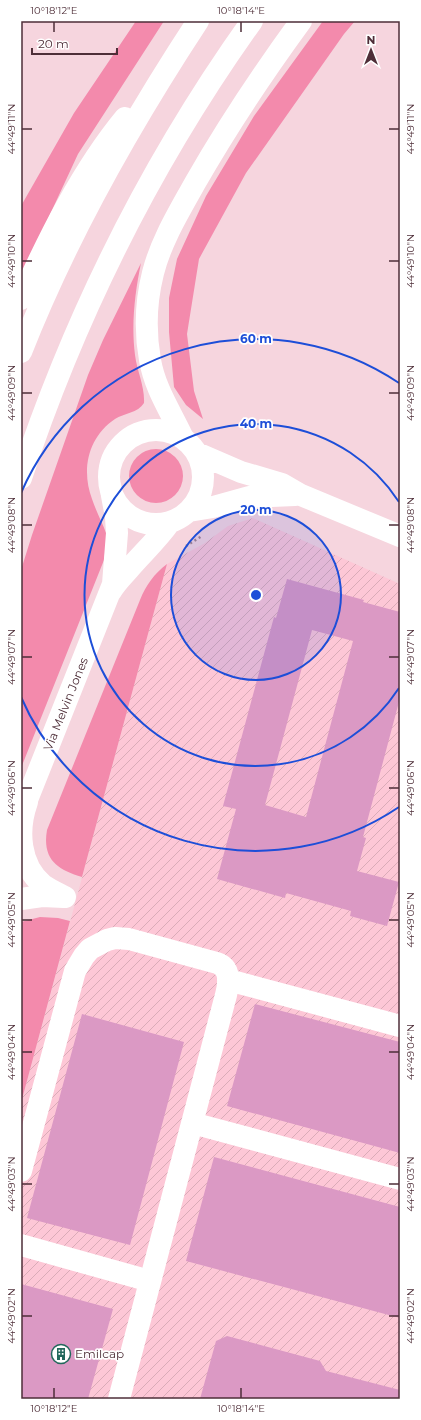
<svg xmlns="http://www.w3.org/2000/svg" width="421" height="1420" viewBox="0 0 421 1420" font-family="Montserrat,sans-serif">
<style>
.industrial{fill:url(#industrial-furrows)}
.grass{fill:#f38aac}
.building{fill:#db99c4;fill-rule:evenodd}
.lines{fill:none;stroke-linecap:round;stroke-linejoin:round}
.path{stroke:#a5858e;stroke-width:2.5;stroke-dasharray:2 3;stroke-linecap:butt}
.minor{stroke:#fff;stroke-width:22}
.highway{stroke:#fff;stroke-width:22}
.ticks{fill:none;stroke:#4e2e38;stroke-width:1.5}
.ring{fill:none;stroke:#1d4ed8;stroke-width:2}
.labels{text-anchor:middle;stroke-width:3.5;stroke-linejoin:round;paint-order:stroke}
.street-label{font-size:12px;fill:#4e2e38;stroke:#fff}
.poi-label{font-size:12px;fill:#4e2e38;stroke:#fff;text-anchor:start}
.centre{fill:#1d4ed8;stroke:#fff;stroke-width:2}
.ring-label{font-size:12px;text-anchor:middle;font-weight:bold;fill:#1d4ed8;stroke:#fff;stroke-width:3.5;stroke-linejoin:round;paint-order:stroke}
.neatline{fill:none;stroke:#4e2e38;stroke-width:1.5}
.ticks-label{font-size:10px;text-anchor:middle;fill:#4e2e38}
</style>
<defs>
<pattern id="industrial-furrows" width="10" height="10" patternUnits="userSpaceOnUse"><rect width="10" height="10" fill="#fdc7d6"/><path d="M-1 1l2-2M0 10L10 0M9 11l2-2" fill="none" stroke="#daabb8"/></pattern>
</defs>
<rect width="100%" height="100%" fill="#f6d5de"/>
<path class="industrial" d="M253,518L400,584V1399H21V1103L167,564L205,543L228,526Z"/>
<path class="grass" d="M136,21H164L78,154L21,277V206L74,113Z
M323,21H355L344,34L246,173L199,259L187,334L194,391L203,419L186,405L174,387L169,332V298L177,259L206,196L254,116Z
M141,263C135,292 131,324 135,355C137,371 145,387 144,403C138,413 124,413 115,419C88,437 81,470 92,499C96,511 102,522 106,533L107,539L104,560L21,768V570L32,535L88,375L103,340Z
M129 476a27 27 0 1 1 54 0a27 27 0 1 1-54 0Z
M167,564L82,877C57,870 42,859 47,830L140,600C146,585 154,574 167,564Z
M40,917L58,918L70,921L21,1103V922Z"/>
<path class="building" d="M287,579L364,600L363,602L400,612V698L363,837L366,838L357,871L399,882L387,926L350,916L351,911L286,893L285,898L217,879L236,809L223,806L274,617L276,618ZM312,630L353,641L306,817L265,805Z
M255,1004L400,1042V1153L227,1106Z
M82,1014L184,1042L130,1245L27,1218Z
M214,1157L400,1207V1318L186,1261Z
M21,1284L113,1309L88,1399H21Z
M227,1336L320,1361L326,1371L400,1390V1399H200L216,1341Z"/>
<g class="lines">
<path class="path" d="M186,546L202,536"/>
<path class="minor" d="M109 477a47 47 0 1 1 94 0a47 47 0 1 1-94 0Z
M197,453L241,472L282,484L301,495L400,536
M189,511L213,507L249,497L295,495
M111,591C117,581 122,577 129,569C143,553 158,539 170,522
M27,802C17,830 19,865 43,885C50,890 57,893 65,897
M21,815L113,584L117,533L116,517L110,485
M21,899L42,896L64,897
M228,980L400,1026
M192,1123L400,1179
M21,1171L75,971L84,956L90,949L107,940L115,938L129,939L217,963C231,968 229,983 226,995L119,1399
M21,1245L150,1281"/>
<path class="highway" d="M21,299C49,237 82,170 125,118
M21,352C67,235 129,126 198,21
M183,438C171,412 155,389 150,360C145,332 146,301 153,273C161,241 179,212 195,183C227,127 263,73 301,21
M21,478C75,315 152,161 252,21"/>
</g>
<path class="ticks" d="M54,22V32M241,22V32M22,129H32M389,129H399M22,261H32M389,261H399M22,393H32M389,393H399M22,525H32M389,525H399M22,657H32M389,657H399M22,788H32M389,788H399M22,920H32M389,920H399M22,1052H32M389,1052H399M22,1184H32M389,1184H399M22,1316H32M389,1316H399M54,1388V1398M241,1388V1398"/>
<circle cx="256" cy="595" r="85" fill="#1d4ed8" fill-opacity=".12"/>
<g class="ring">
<circle cx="256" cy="595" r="85"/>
<path d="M399 688A171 171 0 1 1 399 502"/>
<path d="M399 807A256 256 0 0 1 21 697M21 493A256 256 0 0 1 399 383"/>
</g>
<defs>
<g id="building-ring" transform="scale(1)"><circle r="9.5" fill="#fff" stroke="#22685c" stroke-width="1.5"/><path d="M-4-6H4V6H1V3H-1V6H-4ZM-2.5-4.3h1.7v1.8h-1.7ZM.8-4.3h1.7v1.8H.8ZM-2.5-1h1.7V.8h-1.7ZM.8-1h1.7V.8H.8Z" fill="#22685c"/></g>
</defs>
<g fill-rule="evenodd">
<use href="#building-ring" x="61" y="1354"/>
</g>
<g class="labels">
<g class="street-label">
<text transform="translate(66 704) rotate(-68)" y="4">Via Melvin Jones</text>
</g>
<g class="poi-label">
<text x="75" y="1358">Emilcap</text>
</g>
</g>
<circle cx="256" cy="595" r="6" class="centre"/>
<g class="ring-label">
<text x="256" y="343">60 m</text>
<text x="256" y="428">40 m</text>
<text x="256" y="514">20 m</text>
</g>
<rect width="421" height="1420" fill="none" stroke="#ffffff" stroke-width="44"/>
<g transform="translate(371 50)" stroke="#ffffff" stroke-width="3" paint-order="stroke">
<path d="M0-3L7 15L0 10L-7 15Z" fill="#4e2e38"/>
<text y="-6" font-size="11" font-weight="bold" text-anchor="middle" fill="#4e2e38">N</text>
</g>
<path d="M32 48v6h85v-6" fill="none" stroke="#4e2e38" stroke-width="2"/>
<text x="38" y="48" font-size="12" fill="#4e2e38" stroke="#ffffff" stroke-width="3" paint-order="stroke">20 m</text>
<rect x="22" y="22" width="377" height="1376" class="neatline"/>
<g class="ticks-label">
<text x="54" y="14">10°18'12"E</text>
<text x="241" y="14">10°18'14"E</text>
<text transform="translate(11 129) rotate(-90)" y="4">44°49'11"N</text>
<text transform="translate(410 129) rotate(-90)" y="4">44°49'11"N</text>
<text transform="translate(11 261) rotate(-90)" y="4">44°49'10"N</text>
<text transform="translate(410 261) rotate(-90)" y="4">44°49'10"N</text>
<text transform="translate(11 393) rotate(-90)" y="4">44°49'09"N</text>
<text transform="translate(410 393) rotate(-90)" y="4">44°49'09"N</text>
<text transform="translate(11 525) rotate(-90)" y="4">44°49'08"N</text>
<text transform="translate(410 525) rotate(-90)" y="4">44°49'08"N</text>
<text transform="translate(11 657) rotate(-90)" y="4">44°49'07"N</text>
<text transform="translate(410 657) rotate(-90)" y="4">44°49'07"N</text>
<text transform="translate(11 788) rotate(-90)" y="4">44°49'06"N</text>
<text transform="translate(410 788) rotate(-90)" y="4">44°49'06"N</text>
<text transform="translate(11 920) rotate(-90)" y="4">44°49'05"N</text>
<text transform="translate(410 920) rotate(-90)" y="4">44°49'05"N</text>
<text transform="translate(11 1052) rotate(-90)" y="4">44°49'04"N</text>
<text transform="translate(410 1052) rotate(-90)" y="4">44°49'04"N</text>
<text transform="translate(11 1184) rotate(-90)" y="4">44°49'03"N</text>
<text transform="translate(410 1184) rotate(-90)" y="4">44°49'03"N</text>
<text transform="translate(11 1316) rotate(-90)" y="4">44°49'02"N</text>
<text transform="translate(410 1316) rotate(-90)" y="4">44°49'02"N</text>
<text x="54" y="1412">10°18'12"E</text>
<text x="241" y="1412">10°18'14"E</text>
</g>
</svg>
